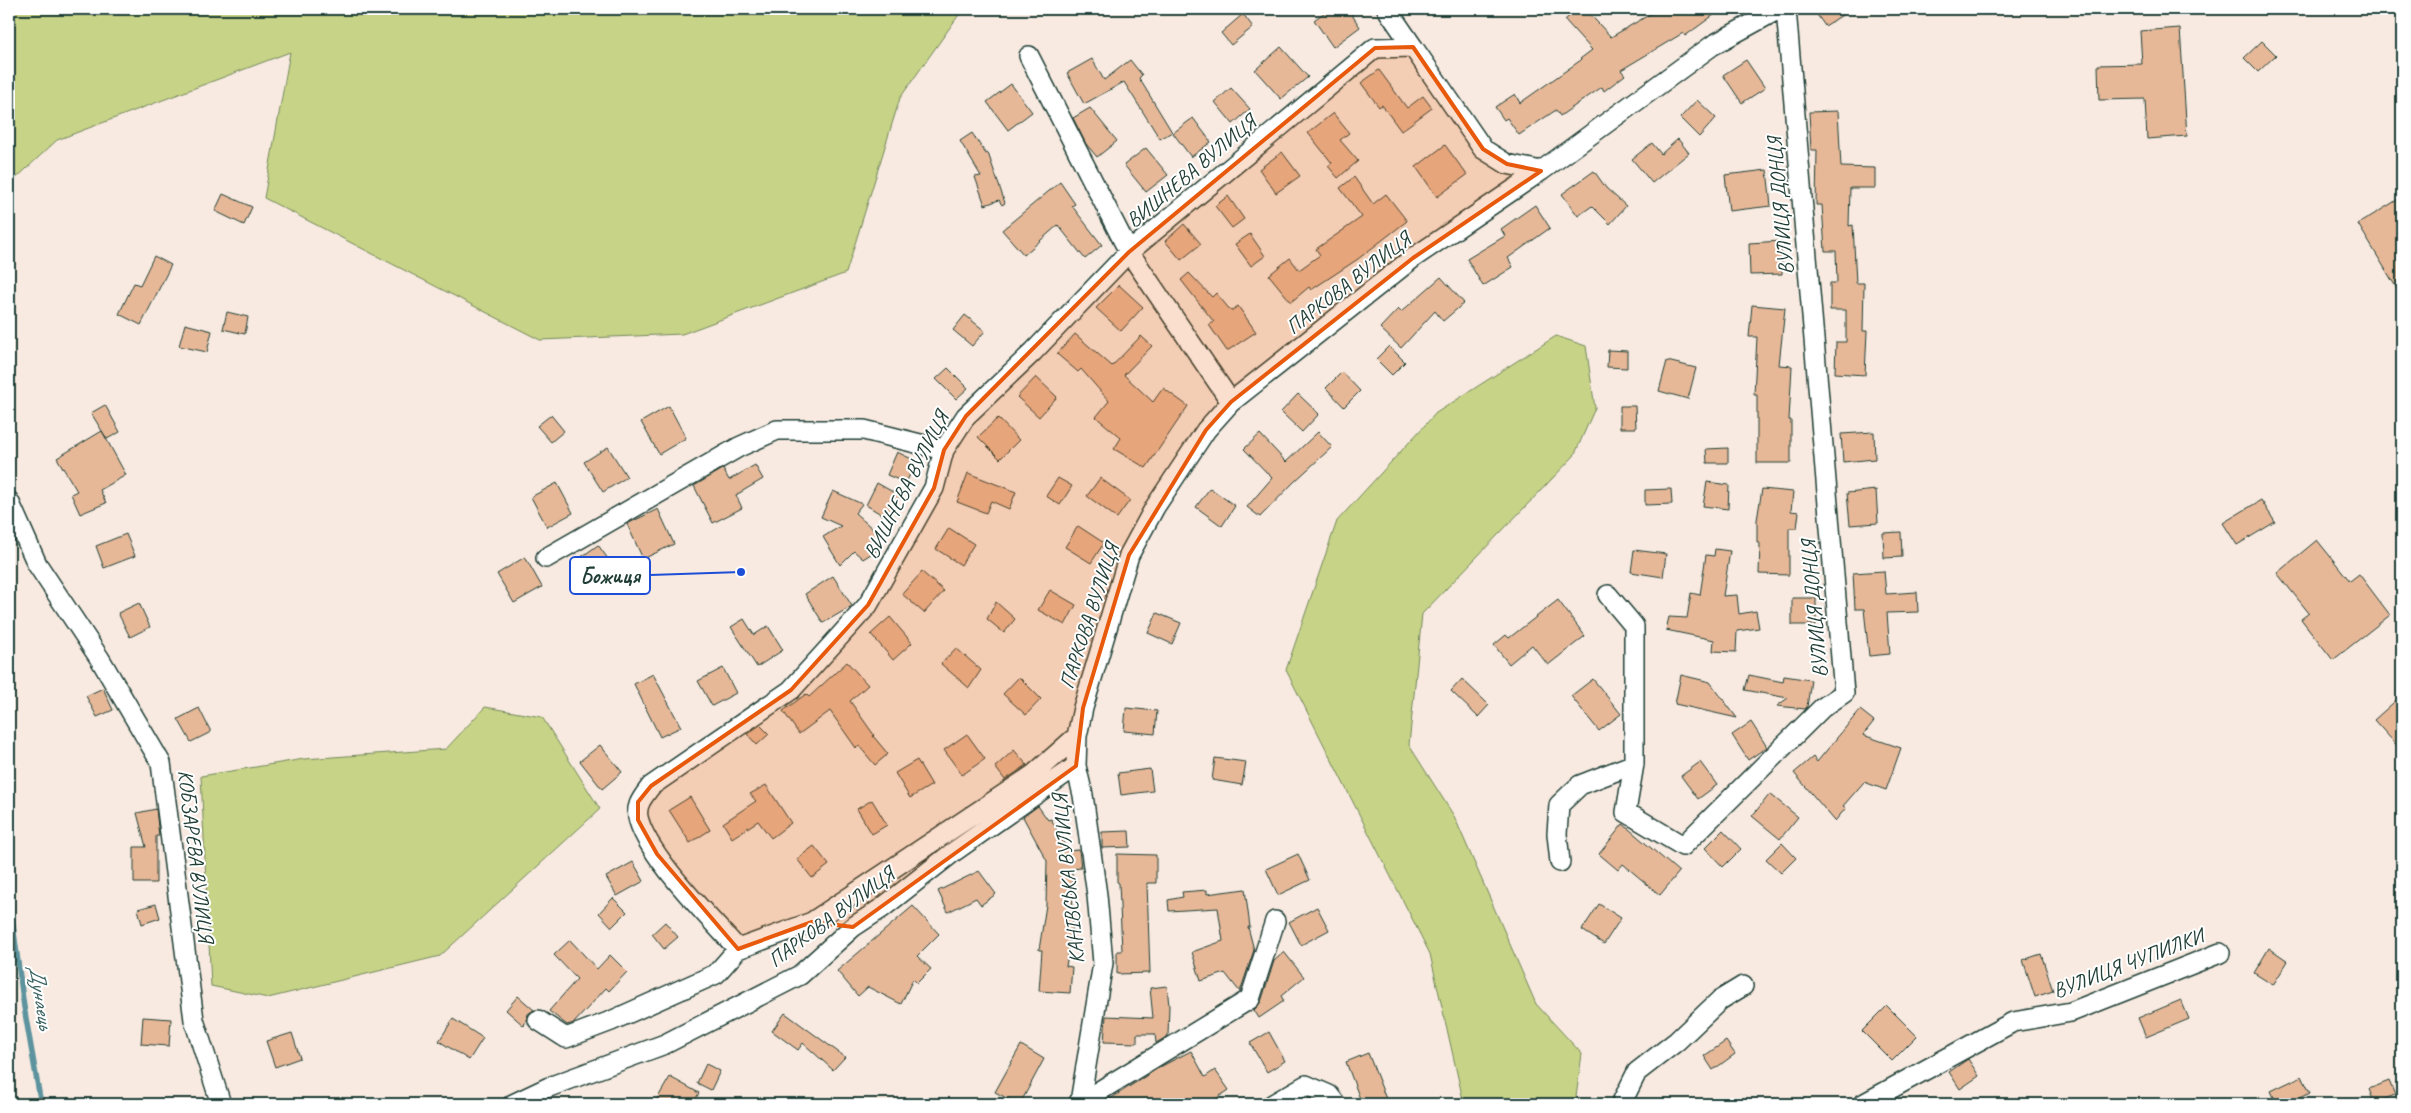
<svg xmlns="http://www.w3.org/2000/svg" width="2411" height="1113" viewBox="0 0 2411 1113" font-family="Caveat,sans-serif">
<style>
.green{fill:#c7d386;stroke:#73885d}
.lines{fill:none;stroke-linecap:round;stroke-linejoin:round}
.stream{stroke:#5c939e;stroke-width:5.5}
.building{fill:#e7b898;stroke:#1f3d34}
.minor-casing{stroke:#1f3d34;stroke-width:22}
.minor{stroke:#fff;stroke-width:19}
.marked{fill:#e8590c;fill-opacity:0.2;stroke:#e8590c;stroke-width:4;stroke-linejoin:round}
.labels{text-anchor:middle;stroke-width:4;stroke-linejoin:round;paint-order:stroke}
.street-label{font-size:21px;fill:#1f3d34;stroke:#fff}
.water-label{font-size:22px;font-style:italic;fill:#386160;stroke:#fff}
.leader{fill:none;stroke:#1d4ed8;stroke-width:2}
.callout-dot{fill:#1d4ed8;stroke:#fff;stroke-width:2}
.callout{fill:#fff;stroke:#1d4ed8;stroke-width:2}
.callout-label{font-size:22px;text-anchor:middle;font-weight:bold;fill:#1f3d34}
</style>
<rect width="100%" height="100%" fill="#f8eae0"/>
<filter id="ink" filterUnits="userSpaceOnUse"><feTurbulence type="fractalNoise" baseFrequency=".02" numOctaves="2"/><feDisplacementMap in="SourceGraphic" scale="10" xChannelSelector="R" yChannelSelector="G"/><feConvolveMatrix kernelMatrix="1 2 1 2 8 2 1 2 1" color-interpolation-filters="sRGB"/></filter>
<g filter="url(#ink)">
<path class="green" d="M9,9H963L900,98L846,273L682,334L540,340L264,198L290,52L57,140L10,184Z
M1556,336L1586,346L1595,408L1574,456L1422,614L1409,745L1454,816L1536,1004L1582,1054L1575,1104H1464L1430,954L1286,670L1337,521L1436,413Z
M485,707L542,717L600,809L440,956L268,998L211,986L201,776L304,759L446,749Z"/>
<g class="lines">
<path class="stream" d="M9,895L24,1007L41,1104"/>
</g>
<path class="building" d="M1329,9H1348L1360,27L1333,47L1314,20Z
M1577,9H1585L1611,37L1659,9H1722L1685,36L1683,33L1621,70L1625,75L1604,91L1602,87L1560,116L1556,110L1519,135L1507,118L1504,120L1495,107L1515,94L1520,103L1581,60L1580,59L1592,50L1565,20Z
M1813,9H1852L1825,26Z
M1243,14L1253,27L1231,45L1221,33Z
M2180,28L2187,136L2147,139L2145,99L2099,100L2098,65L2142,64L2140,31Z
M2262,41L2276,55L2258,72L2244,58Z
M1281,47L1308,77L1281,99L1255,70Z
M1092,59L1104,80L1130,60L1142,75L1139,78L1172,132L1160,139L1124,82L1084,104L1067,73Z
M1746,60L1765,88L1742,103L1723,75Z
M1379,70L1407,108L1423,96L1432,108L1401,131L1382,105L1379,107L1361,83Z
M1011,84L1032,112L1008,130L987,102Z
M1231,88L1250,109L1233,124L1215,102Z
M1697,100L1716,118L1699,137L1680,118Z
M1090,108L1117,141L1097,157L1086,144L1073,118Z
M1838,111L1841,167L1875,168V188H1850L1849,226L1853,225L1856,283H1864L1863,331H1867L1865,375L1835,373L1836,342H1846V310H1830V283H1837L1836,251H1825L1822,205H1816L1817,150H1811L1809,112Z
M1333,113L1349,133L1340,140L1358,161L1338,178L1328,166L1332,163L1308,133Z
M1193,118L1211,142L1191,157L1173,133Z
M972,133L986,154L988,153L1005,203L1002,205L999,200L985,205L975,177L981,176L960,141Z
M1678,139L1689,153L1652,183L1632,159L1652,143L1661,154Z
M1445,145L1467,175L1437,197L1416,167Z
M1146,148L1168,175L1146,192L1124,165Z
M1282,152L1300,176L1276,193L1259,169Z
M1767,170L1771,206L1729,211L1725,175Z
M1594,171L1606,188L1626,206L1610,224L1592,206L1578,216L1562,194Z
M1354,177L1373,204L1386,194L1407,221L1358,259L1311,290L1309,287L1291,302L1269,275L1290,258L1299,270L1320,255L1316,249L1362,217L1340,188Z
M1060,182L1075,204L1072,206L1102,245L1085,259L1058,225L1024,255L1002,230Z
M223,194L252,207L244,225L215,211Z
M1228,196L1244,219L1232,228L1215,206Z
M2402,197V297L2358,224Z
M1535,205L1550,228L1508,258L1513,267L1483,286L1467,259L1505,236L1501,229Z
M1184,224L1201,244L1181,260L1165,241Z
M1250,234L1265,256L1251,266L1235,244Z
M1781,241L1782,274L1750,275L1749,243Z
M154,256L171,265L141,325L119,314L134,283L140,285Z
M1189,273L1212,297L1216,293L1231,311L1238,306L1256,332L1227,351L1209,325L1214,322L1181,280Z
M1441,277L1464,303L1443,321L1435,311L1401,348L1380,328L1398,309L1401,312Z
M1119,285L1143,307L1121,331L1096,308Z
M1752,305L1785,308L1779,365L1792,366L1789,420H1791V463H1757V395H1754L1757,337H1749Z
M227,312L248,317L245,334L223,329Z
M965,315L985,331L972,346L953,330Z
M185,324L212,331L207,352L179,346Z
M1075,334L1112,366L1141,336L1152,346L1124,375L1153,402L1163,388L1188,406L1146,468L1114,449L1121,438L1096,417L1109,401L1081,369L1078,372L1057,354Z
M1389,346L1405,362L1392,375L1376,359Z
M1608,350L1627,351V368L1607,367Z
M1667,361L1696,368L1688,399L1659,391Z
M948,368L968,388L956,399L936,379Z
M1342,372L1360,391L1344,407L1326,388Z
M1036,377L1057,397L1039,417L1017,397Z
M1298,394L1319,414L1302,432L1281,412Z
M105,405L120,432L107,439L91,413Z
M669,406L686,438L659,454L641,422Z
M1620,406H1635L1636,428H1620Z
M551,415L564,431L551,442L537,426Z
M998,418L1019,440L1000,459L978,437Z
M102,431L126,475L100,490L106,503L80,514L71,494L77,491L57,458Z
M1318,432L1332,447L1294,482L1260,517L1247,507L1272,478L1244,449L1260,434L1286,462Z
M1874,432L1875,459L1843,462L1841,434Z
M608,447L627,477L603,492L584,462Z
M1728,448V463H1707L1706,449Z
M897,452L916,461L906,483L887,475Z
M755,465L763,479L736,495L742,508L713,523L694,486L723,469L729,480Z
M968,473L1016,492L1009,509L991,501L986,513L957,502Z
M1058,478L1072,486L1060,505L1046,496Z
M1100,478L1130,500L1117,518L1087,496Z
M1707,482L1729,485L1728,509L1703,506Z
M557,483L573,513L547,527L531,497Z
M877,483L900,496L889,519L866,505Z
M1210,488L1235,506L1222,526L1196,507Z
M1671,489L1672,504L1645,505V490Z
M1762,489L1793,492L1791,511L1799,512L1797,528H1789V575L1759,574L1760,543H1757V520Z
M1876,490L1878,523L1850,525L1847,493Z
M833,491L862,504L855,513L883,538L877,550L863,559L854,551L840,565L823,537L841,526L821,517Z
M2261,500L2275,522L2237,545L2223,523Z
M658,509L674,544L643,559L627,524Z
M1078,526L1104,543L1091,563L1065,547Z
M949,528L974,544L961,565L936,549Z
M1901,532L1902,557L1884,558L1883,533Z
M126,534L135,556L104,568L96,546Z
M2317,540L2350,581L2359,574L2390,615L2333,660L2301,619L2309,613L2277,573Z
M598,545L616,570L591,588L573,563Z
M1715,549L1730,551L1723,596L1737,595L1739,614L1756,611L1759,628L1737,631L1736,652L1713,651L1714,640L1666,630L1669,617L1687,618L1691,593L1700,595L1706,555L1714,556Z
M1634,550L1666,554L1663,577L1631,572Z
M525,557L542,587L514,603L497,574Z
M1884,571L1886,594L1917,592L1918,612L1887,613L1890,654L1869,656L1864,609H1855L1853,573Z
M922,572L944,591L924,613L902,594Z
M833,576L852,606L823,623L805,594Z
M1050,590L1076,605L1065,625L1038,610Z
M1792,598H1816V625H1792Z
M1558,600L1585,636L1548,665L1532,645L1509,664L1494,645L1506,635L1509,638Z
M996,602L1015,619L1004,633L987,619Z
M139,603L150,627L130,637L118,613Z
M1157,613L1181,623L1172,644L1148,633Z
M890,617L912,643L893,660L871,634Z
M744,619L754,635L768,626L783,650L757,667L731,627Z
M956,648L981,670L969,688L941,664Z
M847,662L868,685L850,701L874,735L873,736L888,754L875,765L859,746L856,748L830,711L799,734L783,711L806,694L809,697Z
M723,668L736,693L712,706L698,681Z
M653,674L681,727L660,737L634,684Z
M1681,675L1710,682L1737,718L1675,704Z
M1749,675L1783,682L1784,676L1811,680L1807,707L1805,709L1777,706L1788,698L1745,690Z
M1019,677L1041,699L1026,715L1003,694Z
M1462,679L1489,705L1478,717L1451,691Z
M1593,679L1621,714L1599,731L1571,696Z
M103,688L113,710L97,717L86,696Z
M2402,695V751L2374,720Z
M199,708L211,732L191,742L178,719Z
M1126,708L1157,711L1155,734L1124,731Z
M1860,710L1874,721L1863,735L1901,748L1886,790L1864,782L1843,806L1846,808L1835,821L1794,773L1813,757L1817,762Z
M1751,722L1767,747L1748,760L1732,735Z
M760,725L769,734L757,745L747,734Z
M967,734L985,759L962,775L944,750Z
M600,745L622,772L602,789L580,761Z
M1014,750L1027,765L1005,780L995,767Z
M1215,758L1246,762L1242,785L1212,780Z
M917,760L932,785L910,798L895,773Z
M1700,762L1717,785L1698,799L1681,776Z
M1150,769L1153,791L1121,795L1118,773Z
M766,785L791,823L771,838L758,821L732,838L723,823L756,801L750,794Z
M1770,794L1798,817L1780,839L1752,816Z
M690,797L710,830L690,843L669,810Z
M872,800L887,825L872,834L857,809Z
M1038,806L1048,820L1051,819L1068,851L1079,850L1081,868L1072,869L1073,925L1066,966L1072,967L1070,993L1039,991L1042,950H1039L1046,905L1047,861L1023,817Z
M156,809L159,836H156V883H134V847H146L137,813Z
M1623,824L1679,872L1660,895L1623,864L1618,870L1599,854Z
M1723,830L1741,849L1723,867L1705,848Z
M1129,831L1130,847L1102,848V832Z
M1782,843L1796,858L1781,873L1766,859Z
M814,846L829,865L812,878L797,859Z
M1117,854L1156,855V883H1147L1150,973L1117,974V951H1122L1119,883L1117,882Z
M1298,854L1310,880L1278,895L1266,869Z
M633,862L644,881L617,896L606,877Z
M979,871L996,894L981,905L976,898L948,912L938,891Z
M1245,889L1250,927H1248L1254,950L1240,992L1225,973L1201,981L1192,952L1223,941L1218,908L1169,911L1168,900L1183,897L1182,892L1207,890V894Z
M613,898L627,912L612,927L599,913Z
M156,904L160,918L142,924L138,909Z
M1599,904L1621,918L1604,944L1582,930Z
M913,906L939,934L917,956L931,969L917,983L913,979L901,1004L868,987L858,996L837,971Z
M1317,907L1329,930L1301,945L1289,922Z
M665,922L678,937L664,949L652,934Z
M570,940L597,969L610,955L627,972L609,991L606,988L574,1023L567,1025L549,1011L577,979L554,955Z
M2269,948L2288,961L2273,985L2254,973Z
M1284,952L1304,977L1281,996L1284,1001L1259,1018L1254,1010L1261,1002L1274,961Z
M2041,954L2053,991L2035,997L2023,960Z
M1167,986L1169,1006L1168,1036L1156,1043L1155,1034H1137V1043L1104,1042L1106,1016L1153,1018L1150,988Z
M518,996L534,1010L528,1014L524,1026L506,1010Z
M2181,1000L2189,1019L2146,1037L2138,1018Z
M1887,1006L1917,1036L1892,1061L1862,1031Z
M785,1013L845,1057L833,1070L803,1043L798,1050L772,1031Z
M143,1017L171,1019L169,1046L141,1044Z
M453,1019L483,1038L469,1060L439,1041Z
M1269,1032L1285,1061L1267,1072L1250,1043Z
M292,1033L300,1058L275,1067L266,1041Z
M1726,1041L1735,1054L1713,1070L1704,1056Z
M1021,1045L1044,1059L1020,1104H1018L995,1092Z
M1191,1051L1205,1077L1215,1070L1229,1090L1208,1104H1102L1160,1067Z
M1368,1053L1388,1104H1362L1346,1062Z
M1968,1059L1979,1076L1960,1089L1949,1072Z
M706,1064L720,1071L711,1090L697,1083Z
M2302,1076L2310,1093L2288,1104H2277L2271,1091Z
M670,1077L699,1093L693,1104H665L657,1099Z
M2389,1081L2395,1095L2374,1103L2369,1089Z"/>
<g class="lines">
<g class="minor-casing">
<path id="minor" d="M1387,9L1413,47
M1029,56L1129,252L1231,402
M9,501L37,564L100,659L161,763L194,1020L221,1104
M546,558L739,447L777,430H864L944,450
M1608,595L1634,626V764L1626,812L1683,846L1822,708L1844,693L1786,9
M1077,736L1033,775L812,922L738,949C710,919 650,858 639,821C634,806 643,797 651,786L791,690L868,605L934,488L944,450L966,416L1033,352L1129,252L1375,48L1413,47L1483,149L1507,164L1541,171
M1560,862L1557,834L1559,805L1580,785L1634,764
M538,1020L566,1038L611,1021L716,974L738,949
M1080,1102L1103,963L1097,895L1083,795L1076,766L1077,736L1083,708L1129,555L1155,507L1206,430L1231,402L1413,258L1541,171L1713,45L1779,9
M513,1104L549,1087L665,1044L800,975L853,927L882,908L952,853L1076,766
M1078,1104L1250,999L1275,921
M1273,1104L1306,1085L1329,1095L1336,1104
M1621,1104L1637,1072L1677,1041L1720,1000L1743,986
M1863,1104L2013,1022L2071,1012L2220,953"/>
</g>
<use href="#minor" class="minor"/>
</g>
</g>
<path class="marked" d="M1413,47L1483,149L1507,164L1541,171L1413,258L1231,402L1206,430L1129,555L1083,708L1076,766L853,927L812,922L738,949L657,854L638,820V802L651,786L791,690L868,605L934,488L944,450L966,416L1129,252L1375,48Z"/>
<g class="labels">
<g class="street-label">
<text transform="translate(1191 171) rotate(-40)" y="7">ВИШНЕВА ВУЛИЦЯ</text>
<text transform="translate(1780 206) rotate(-95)" y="7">ВУЛИЦЯ ДОНЦЯ</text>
<text transform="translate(1348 283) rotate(-38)" y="7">ПАРКОВА ВУЛИЦЯ</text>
<text transform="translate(906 485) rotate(-63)" y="7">ВИШНЕВА ВУЛИЦЯ</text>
<text transform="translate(1814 609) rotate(-95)" y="7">ВУЛИЦЯ ДОНЦЯ</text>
<text transform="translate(1089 616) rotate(-72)" y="7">ПАРКОВА ВУЛИЦЯ</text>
<text transform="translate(196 856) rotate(83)" y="7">КОБЗАРЕВА ВУЛИЦЯ</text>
<text transform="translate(1068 879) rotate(-96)" y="7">КАНІВСЬКА ВУЛИЦЯ</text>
<text transform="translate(831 917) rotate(-37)" y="7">ПАРКОВА ВУЛИЦЯ</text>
<text transform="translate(2128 963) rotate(-21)" y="7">ВУЛИЦЯ ЧУПИЛКИ</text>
</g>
<g class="water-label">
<text transform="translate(42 997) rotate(81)" y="8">Дунаець</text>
</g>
</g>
<path class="leader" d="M741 572L650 575"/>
<circle class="callout-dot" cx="741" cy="572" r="5"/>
<rect class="callout" x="570" y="557" width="80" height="37" rx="5"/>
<g class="callout-label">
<text x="610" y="583">Божиця</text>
</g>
<rect width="2411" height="1113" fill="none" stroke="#fff" stroke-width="30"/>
<rect x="15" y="15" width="2381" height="1083" fill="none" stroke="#1f3d34" stroke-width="2" filter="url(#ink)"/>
</svg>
